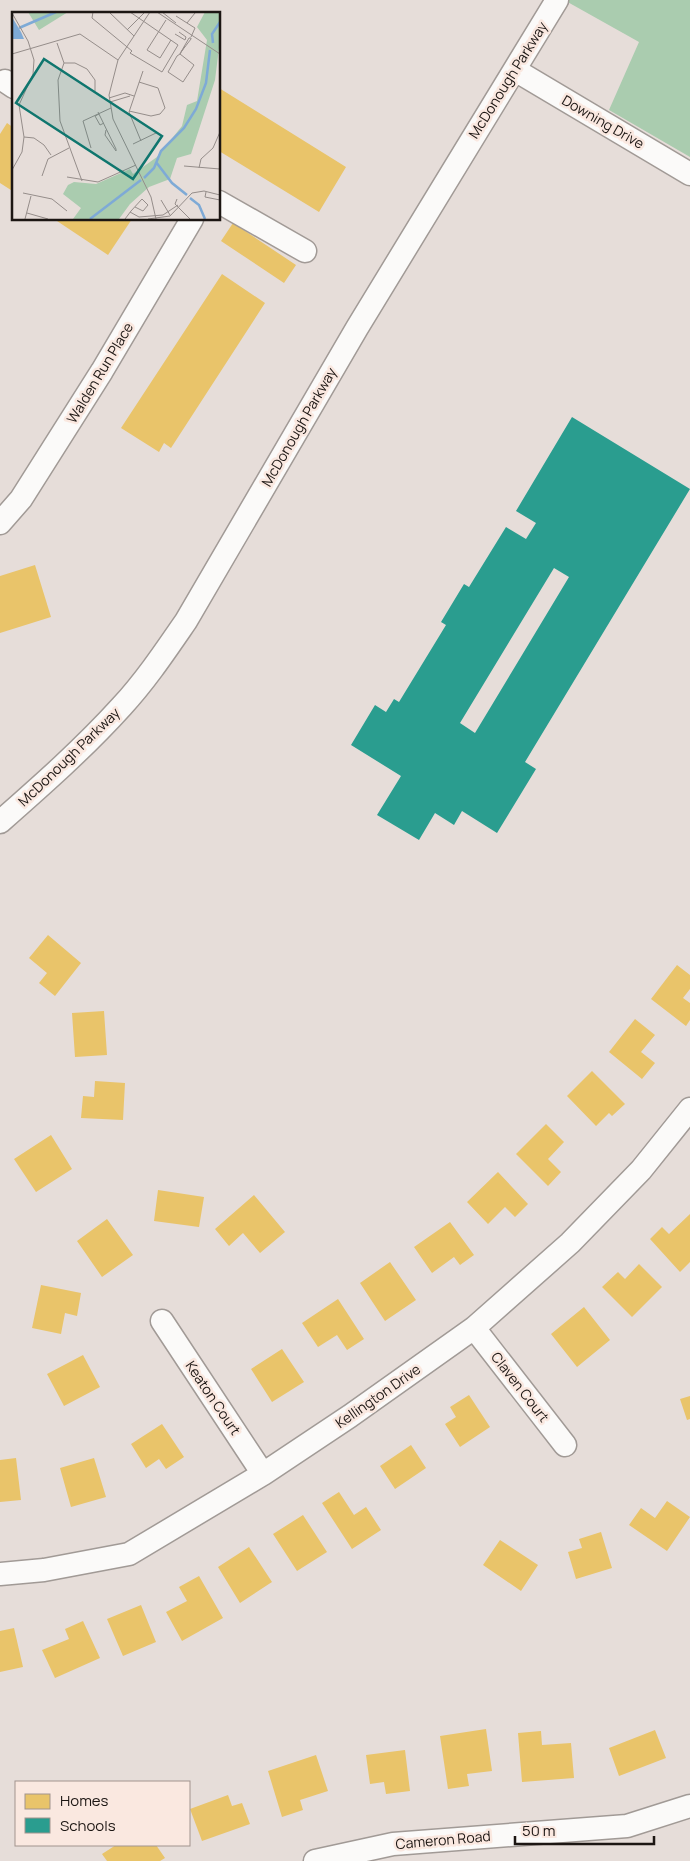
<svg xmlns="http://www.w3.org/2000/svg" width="690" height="1861" viewBox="0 0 690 1861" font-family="Manrope,sans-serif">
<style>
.green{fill:#aaccaf}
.homes{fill:#e9c46a}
.schools{fill:#2a9d8f;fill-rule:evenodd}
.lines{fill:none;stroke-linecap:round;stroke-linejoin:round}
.minor-casing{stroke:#a19a96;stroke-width:25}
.minor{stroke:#fbfaf9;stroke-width:22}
.labels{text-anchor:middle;stroke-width:5;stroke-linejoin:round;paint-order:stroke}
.street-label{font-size:14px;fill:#1c1613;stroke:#fae8e0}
.inset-river{fill:none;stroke:#7eaad6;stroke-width:2.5}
.inset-road{fill:none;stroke:#958d8a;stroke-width:1}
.view{fill:#0f766e;fill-opacity:0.15;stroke:#0f766e;stroke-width:2.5}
.inset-edge{fill:none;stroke:#1c1613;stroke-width:2.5}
</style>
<rect width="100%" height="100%" fill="#e6ddd9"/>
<path class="green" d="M564,0H690V157L609,110L639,42Z"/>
<path class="homes" d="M219,88L346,167L319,212L219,151Z
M7,123L14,128V192L0,183V134Z
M54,219H132L108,255Z
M233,223L296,265L284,283L221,241Z
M222,274L265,303L171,448L164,443L159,452L121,428Z
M35,565L51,617L0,633V576Z
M48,935L81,963L55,996L39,983L47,973L29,958Z
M677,965L690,975V989L683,998L690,1003V1020L686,1026L651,999Z
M104,1011L107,1055L75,1057L72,1013Z
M635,1019L655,1035L641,1052L655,1063L642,1079L609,1052Z
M592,1071L625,1104L612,1116L609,1113L596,1126L567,1096Z
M95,1081L125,1083L123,1120L81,1118L83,1096L94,1097Z
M546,1124L564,1142L548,1159L561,1172L548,1186L516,1154Z
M51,1135L72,1169L36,1192L14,1159Z
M498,1172L528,1204L515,1217L505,1207L488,1224L467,1202Z
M158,1190L204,1197L199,1227L154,1221Z
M254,1195L285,1232L260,1253L243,1233L229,1246L215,1229Z
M690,1214V1262L680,1272L650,1239L662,1227L669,1234Z
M107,1219L133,1255L102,1277L77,1241Z
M450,1222L474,1255L460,1265L454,1257L432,1273L414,1247Z
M390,1262L416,1300L385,1321L360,1283Z
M639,1264L662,1287L632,1317L602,1287L618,1272L625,1279Z
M41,1285L81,1293L77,1316L65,1313L61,1334L32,1328Z
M338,1299L364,1339L347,1350L337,1335L318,1347L302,1323Z
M584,1307L610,1340L577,1367L551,1334Z
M282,1349L304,1382L272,1402L251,1369Z
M83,1355L100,1387L64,1406L47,1374Z
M469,1395L490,1427L460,1447L445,1424L456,1417L450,1407Z
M690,1396V1419L687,1420L680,1399Z
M162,1424L184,1457L166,1469L159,1459L146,1468L131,1444Z
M411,1445L426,1468L395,1489L380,1466Z
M16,1458L21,1500L0,1502V1460Z
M94,1458L106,1497L71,1507L60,1468Z
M339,1492L354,1515L366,1507L381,1530L352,1549L322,1503Z
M667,1501L690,1517L667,1551L629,1525L641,1508L655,1518Z
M303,1515L327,1552L297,1571L273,1534Z
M601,1532L612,1568L576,1579L568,1552L582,1548L579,1539Z
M500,1540L538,1565L521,1591L483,1565Z
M249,1547L272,1582L240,1603L218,1567Z
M199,1576L223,1618L182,1641L166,1612L187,1601L179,1587Z
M141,1605L156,1642L123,1656L107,1619Z
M83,1621L100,1658L55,1678L42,1650L69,1639L65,1629Z
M14,1628L23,1667L0,1672V1631Z
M486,1729L492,1771L467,1774L469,1786L448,1789L440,1736Z
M655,1730L666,1758L619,1776L609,1748Z
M541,1731L542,1745L571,1743L574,1778L522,1782L518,1733Z
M405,1750L410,1791L386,1794L384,1782L370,1784L366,1755Z
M316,1755L328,1791L300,1800L303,1810L282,1817L268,1771Z
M228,1795L232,1806L242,1803L250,1824L202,1841L190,1809Z
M116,1845H156L165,1858L160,1861H107L102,1854Z"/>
<path class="schools" d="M572,417L690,489L525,762L536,769L497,833L462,811L454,825L435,813L419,840L377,815L401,776L351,745L375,705L386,712L394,699L399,702L446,625L441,622L464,584L469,587L506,527L526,539L536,523L516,511ZM554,568L569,577L475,733L460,723Z"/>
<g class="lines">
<g class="minor-casing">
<path id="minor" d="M515,70L690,174
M5,81L14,87
M219,202L305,251
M0,523L21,499L102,371L192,219
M0,822C42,785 84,748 122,706C146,680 166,650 186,621L357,328L557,0
M162,1321L263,1474
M474,1328L565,1445
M0,1574L44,1570L129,1554L263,1474L350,1416L474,1328L570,1243L641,1170L690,1109
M315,1861L393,1844L627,1826L690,1806"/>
</g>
<use href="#minor" class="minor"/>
</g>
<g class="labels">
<g class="street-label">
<text transform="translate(508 80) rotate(-58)" y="5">McDonough Parkway</text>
<text transform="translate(603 122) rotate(30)" y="5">Downing Drive</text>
<text transform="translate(100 373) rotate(-59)" y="5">Walden Run Place</text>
<text transform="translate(299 427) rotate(-60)" y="5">McDonough Parkway</text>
<text transform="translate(69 757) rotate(-44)" y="5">McDonough Parkway</text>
<text transform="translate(520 1387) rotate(52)" y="5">Claven Court</text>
<text transform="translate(378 1396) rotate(-35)" y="5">Kellington Drive</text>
<text transform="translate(213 1398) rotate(56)" y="5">Keaton Court</text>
<text transform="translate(443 1840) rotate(-5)" y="5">Cameron Road</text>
</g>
</g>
<g transform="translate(12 12)">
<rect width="208" height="208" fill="#e6ddd9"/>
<path d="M16,0H56L27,18ZM193,0H207V36L203,68L179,142L165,146L158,167L137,175L118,192L107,207H61L69,196L51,182L56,173L62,170L84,172L118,157L121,162L145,145L170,114L175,93L185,89L195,28L185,15Z" fill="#aaccaf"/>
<path d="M0,5L9,20L12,27H0Z" fill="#7eaad6"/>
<path class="inset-river" d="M7,16L44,0M201,31L200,22L208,10M144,150L160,171L175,183M132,166L142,156L149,139L172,116L184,97L194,71L198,38M178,186L187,193L193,207M78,207L129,168"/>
<path class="inset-road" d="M81,0L80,6L120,39L118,41L150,60L166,33L118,0M97,0L122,24M138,0L106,48L97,83L101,107L139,185L144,207M145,0L208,42M150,0L164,11M0,1L16,29L22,48L21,62L7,93L12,125L10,140L0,158M164,4L175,11L183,1M154,8L135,38L148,46L159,28M175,11L183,16L179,25M115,18L133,0M163,22L173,28L174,25L167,20M179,26V27L169,40L177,26ZM45,31L52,51L46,68L48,109L70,169M169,40L168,42L165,44L156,60L171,70L182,53L168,42L173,34M0,42L68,22L106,48M52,51H63L75,57L83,68V79M97,86L113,81L122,84M98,90L118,84M117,99L139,104L148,102L153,96L146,76L127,70M86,100L104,137V139L93,123L94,118M87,102L83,104L88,113L92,111M12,125L22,126L32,133L39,143M129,129L117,100L131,59M121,132L144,121M79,136L71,109L99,96M172,154L208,157M187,156L189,147L201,136L208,120M30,164L36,147L57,136M55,165L86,170L124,153M194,180L193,185L208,188M11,181L40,187L55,199M165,187L163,192L178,207M149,188L158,203M118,200L127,205L151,203L166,193M15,201L36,207M13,207L19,184M113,207L119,199L130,187L136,193L131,199L123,195M136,207L158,204L180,181L192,179L208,183"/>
<path class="view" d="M32,47L150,124L121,167L4,91Z"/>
<rect width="208" height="208" class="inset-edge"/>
</g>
<rect x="15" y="1781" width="175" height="65" fill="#fae8e0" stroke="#a1948e"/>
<rect x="25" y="1794" width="25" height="15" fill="#e9c46a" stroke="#a1948e"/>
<text x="60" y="1806" font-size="15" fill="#1c1613">Homes</text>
<rect x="25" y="1818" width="25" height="15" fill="#2a9d8f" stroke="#a1948e"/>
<text x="60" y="1831" font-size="15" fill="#1c1613">Schools</text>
<path d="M515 1836v8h139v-8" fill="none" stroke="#1c1613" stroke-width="2.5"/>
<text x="522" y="1836" font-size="15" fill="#1c1613" stroke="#fae8e0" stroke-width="4" paint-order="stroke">50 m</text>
</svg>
